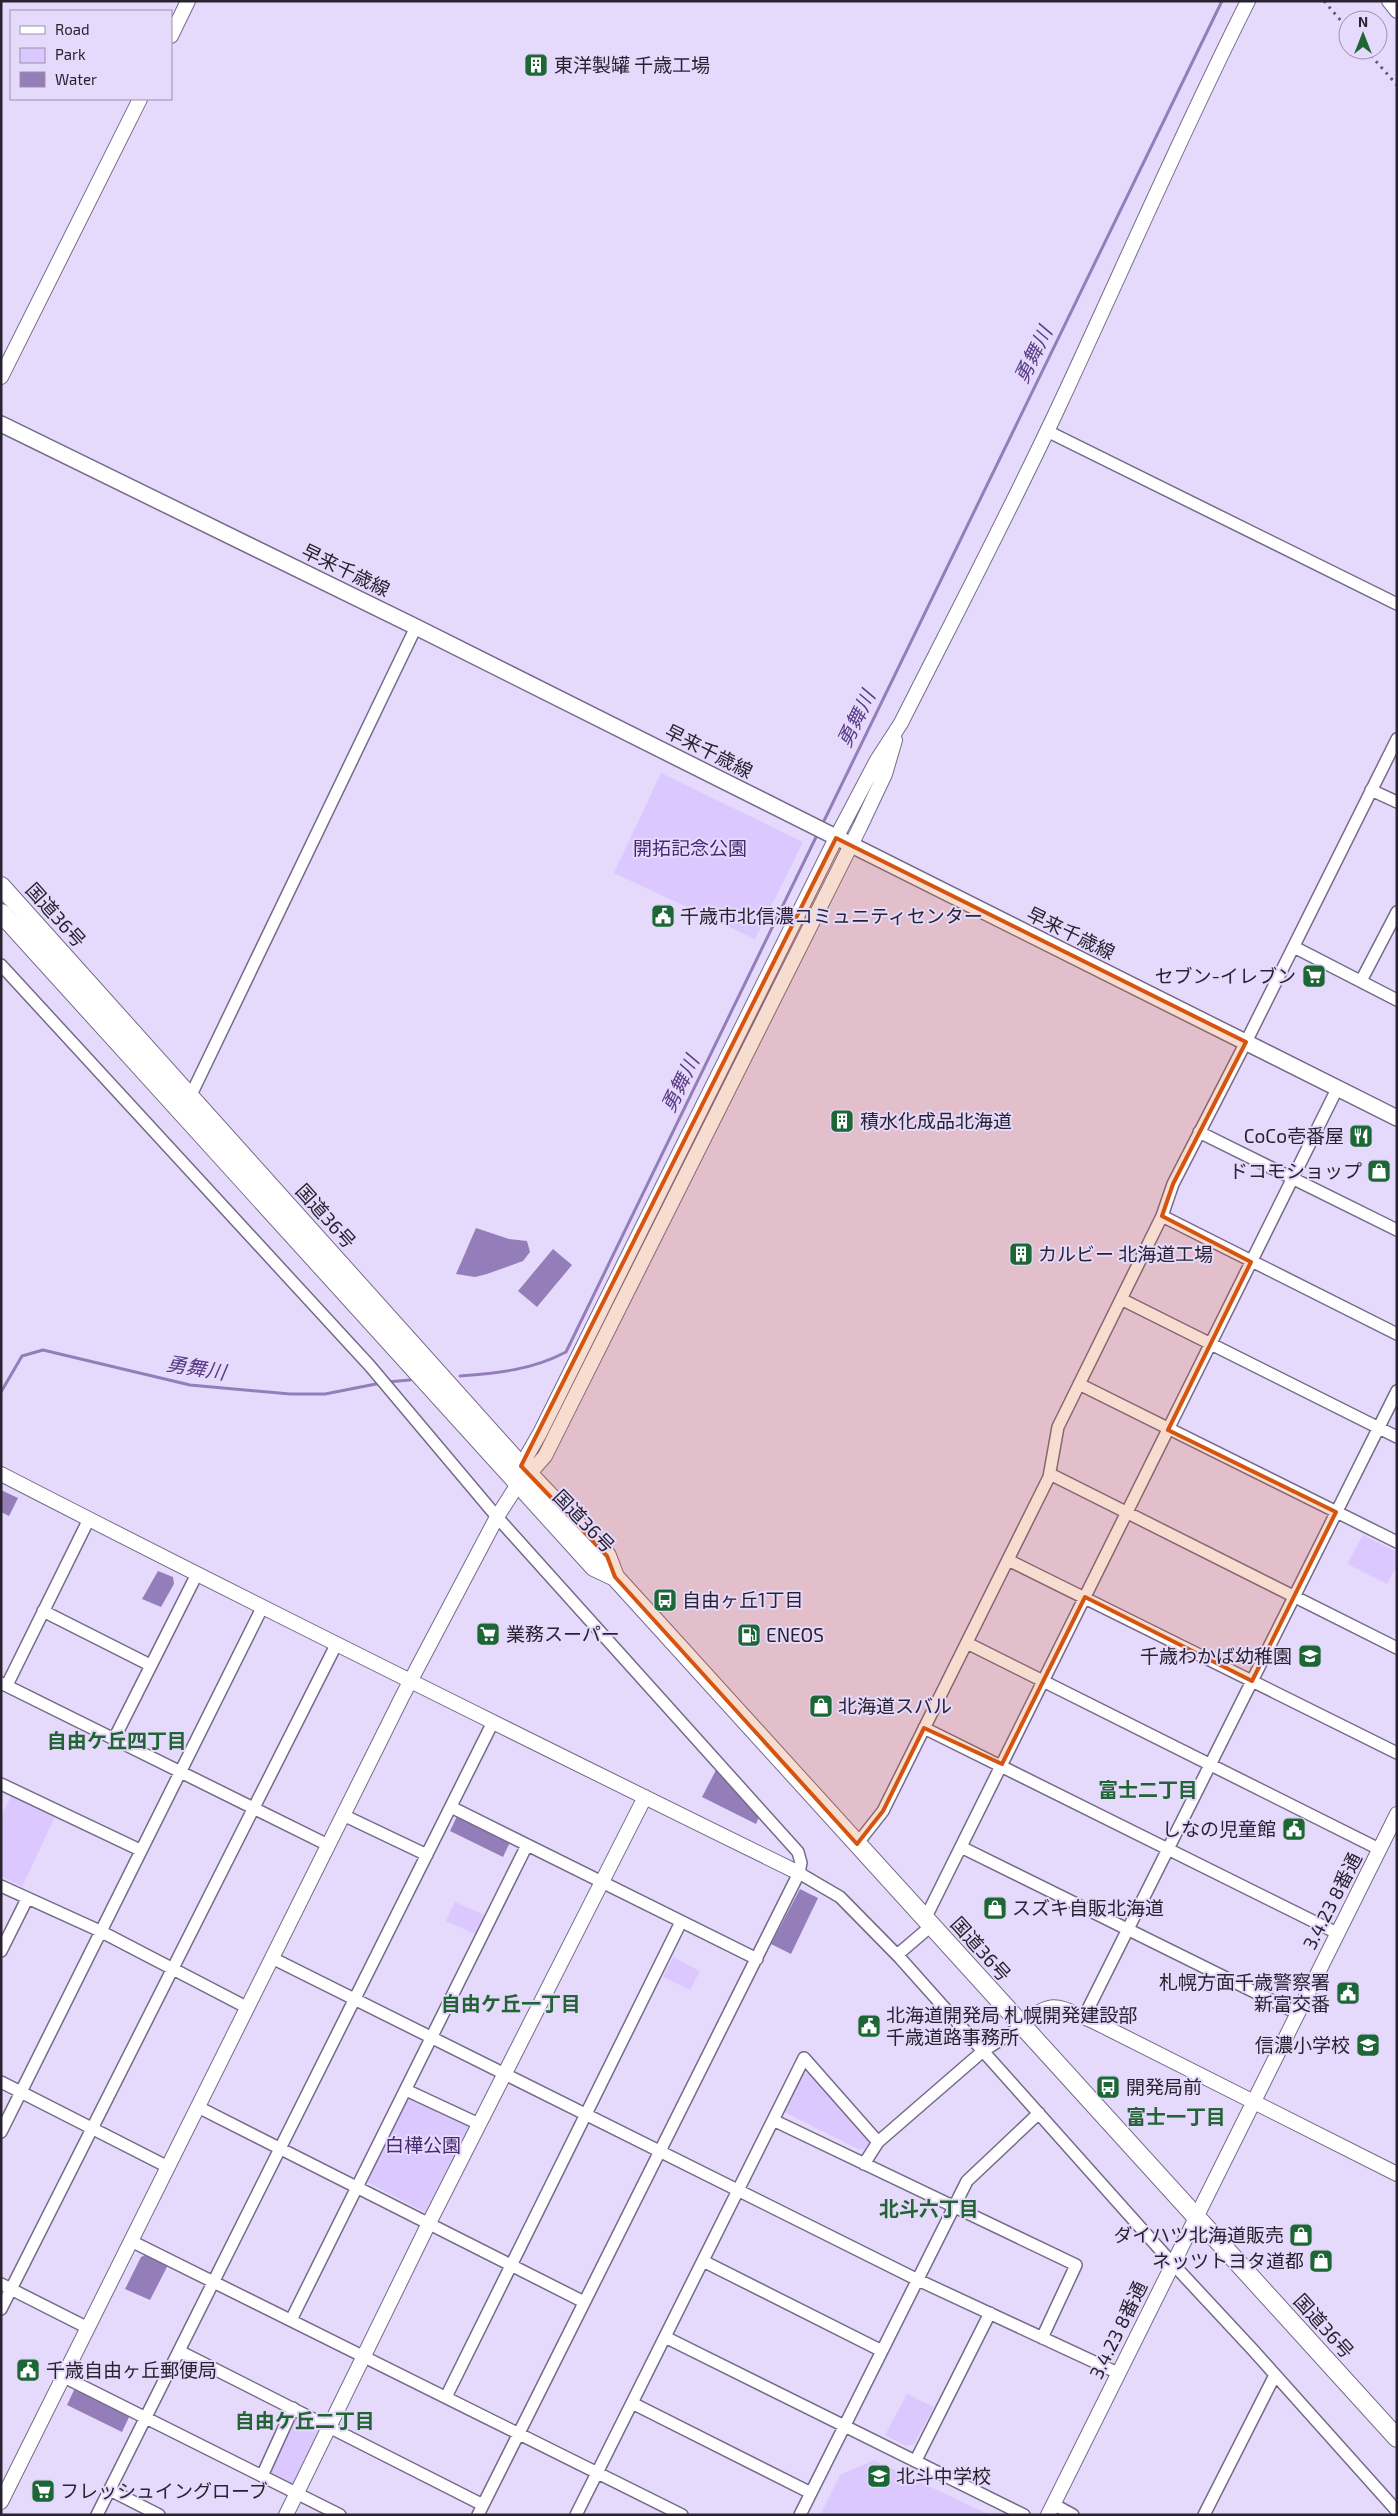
<svg xmlns="http://www.w3.org/2000/svg" width="1398" height="2516" viewBox="0 0 1398 2516" font-family="'Exo 2','Noto Sans JP',sans-serif">
<style>
.green{fill:#dac8fe}
.water{fill:#947eba}
.lines{fill:none;stroke-linecap:round;stroke-linejoin:round}
.stream{stroke:#947eba;stroke-width:3}
.minor-casing{stroke:#756b89;stroke-width:14}
.tertiary-casing{stroke:#756b89;stroke-width:16}
.secondary-casing{stroke:#756b89;stroke-width:18}
.trunk-casing{stroke:#756b89;stroke-width:20}
.minor{stroke:#fff;stroke-width:11}
.tertiary{stroke:#fff;stroke-width:14}
.secondary{stroke:#fff;stroke-width:15}
.trunk{stroke:#fff;stroke-width:18}
.rail{stroke:#635c70;stroke-width:3;stroke-dasharray:2.5 5;stroke-linecap:butt}
.marked{fill:#d55410;fill-opacity:0.2;stroke:#d55410;stroke-width:4;stroke-linejoin:round}
.labels{text-anchor:middle;stroke-width:4;stroke-linejoin:round;paint-order:stroke}
.poi-label{font-size:19px;fill:#282330;stroke:#e6dafc;text-anchor:start}
.street-label{font-size:19px;fill:#282330;stroke:#e6dafc}
.park-label{font-size:19px;fill:#482871;stroke:#e6dafc}
.water-label{font-size:20px;font-style:italic;fill:#5a3b86;stroke:#e6dafc}
.neighbourhood-label{font-size:20px;font-weight:bold;fill:#226436;stroke:#e6dafc}
</style>
<rect width="100%" height="100%" fill="#e6dafc"/>
<path class="green" d="M661,773L803,842L755,939L614,873Z
M1363,1535L1397,1552V1566L1387,1584L1347,1564Z
M12,1795L55,1817L22,1887L1,1876V1816Z
M455,1902L487,1916L477,1935L446,1921Z
M673,1957L700,1971L690,1990L663,1977Z
M809,2073L870,2140L865,2149H858L784,2112L803,2074Z
M408,2096L472,2127L426,2213L365,2181Z
M907,2394L934,2407L914,2444L906,2446L885,2435Z
M294,2418L322,2432L296,2487L268,2473Z
M874,2460L990,2515H820L840,2475Z"/>
<path class="water" d="M476,1228L509,1239L527,1241L530,1252L523,1261L487,1274L475,1277L456,1274Z
M553,1249L572,1265L537,1307L518,1291Z
M1,1490L18,1498L9,1516L1,1512Z
M158,1571L173,1577L174,1584L161,1607L142,1599Z
M716,1770L759,1817L756,1824L702,1797Z
M458,1814L511,1840L503,1857L450,1831Z
M800,1889L818,1898L791,1954L771,1944Z
M147,2254L168,2265L150,2300L125,2289L141,2257Z
M75,2388L130,2415L122,2432L67,2405Z"/>
<g class="lines">
<path class="stream" d="M822,825L1222,1
M460,1376C498,1373 532,1370 566,1352L818,833
M387,1382L410,1380
M1,1392L22,1356L43,1350L190,1385L290,1394H325L381,1383"/>
<g class="minor-casing">
<path id="minor" d="M1047,431L1397,604
M1371,790L1397,802
M1294,947L1397,1000
M1,965L370,1366L497,1517L798,1852L801,1863L799,1873L478,2515
M1361,981L1397,912
M186,1099L190,1097L416,627
M1199,1132L1397,1230
M1162,1216L1397,1334
M1121,1299L1397,1437
M1079,1384L1397,1542
M1050,1474L1397,1648
M1008,1560L1397,1753
M43,1611L150,1665
M967,1643L1379,1849
M1,1683L328,1845
M7,1685L89,1519
M924,1728L1337,1933
M114,1739L197,1574
M1,1784L140,1850
M451,1807L757,1959
M343,1815L427,1855
M857,1844L883,1811L1049,1477L1058,1427L1162,1216L1173,1184L1246,1042L1397,739
M961,1847L1297,2013
M799,1873L840,1897L900,1958L1172,2263L1253,2350L1397,2511
M1,1886L100,1931L248,2008
M925,1919L1337,1089
M1,1951L27,1899
M897,1955L931,1926
M272,1958L918,2280L1118,2373
M1084,2017L1397,1391
M1,2082L168,2167
M406,2090L479,2124
M198,2107L584,2302
M773,2120L1076,2265L1042,2338
M1,2132L262,1608
M864,2164L878,2142L983,2051L1022,2026
M131,2241L682,2515
M703,2261L882,2351
M1,2284L88,2328
M1,2309L336,1645
M291,2320L527,1845
M665,2337L1024,2515
M179,2351L483,2505
M64,2377L340,2515
M446,2397L681,1922
M632,2403L811,2493
M916,2460L990,2313
M262,2476L293,2408
M110,2490L159,2515
M1053,2504L1073,2515
M97,2515L493,1722
M576,2515L804,2058L878,2142
M800,2515L967,2181L1039,2113
M1204,2515L1275,2375"/>
</g>
<g class="tertiary-casing">
<path id="tertiary" d="M1389,1L1397,11
M171,36L188,1
M1,377L140,99
M1,1474C265,1610 532,1742 799,1873
M523,1481L545,1456L860,827L885,774L895,740
M1022,2026C1052,1997 1058,2007 1093,2021L1397,2174
M1,2502L403,1695L497,1517L518,1484L521,1466L540,1433L836,838L877,760L901,723C954,618 1009,513 1059,406C1122,271 1181,134 1248,1
M286,2515L429,2223L645,1797
M1048,2515L1397,1814"/>
</g>
<g class="secondary-casing">
<path id="secondary" d="M1,424L416,627L1397,1118"/>
</g>
<g class="trunk-casing">
<path id="trunk" d="M1,886L521,1466L607,1556L615,1577L1397,2438
M1,913L594,1567L615,1577"/>
</g>
<use href="#minor" class="minor"/>
<use href="#tertiary" class="tertiary"/>
<use href="#secondary" class="secondary"/>
<use href="#trunk" class="trunk"/>
<path class="rail" d="M1324,1L1348,29
M1366,50L1397,85"/>
</g>
<path class="marked" d="M836,838L1246,1042L1173,1184L1162,1216L1251,1262L1168,1430L1336,1512L1252,1681L1085,1597L1002,1764L924,1728L883,1811L857,1844L615,1577L607,1556L521,1466Z"/>
<defs>
<g id="building-square" transform="scale(1.25)"><rect x="-9" y="-9" width="18" height="18" rx="4" fill="#1c6735" stroke="#e6dafc"/><path d="M-4-6H4V6H1V3H-1V6H-4ZM-2.5-4.3h1.7v1.8h-1.7ZM.8-4.3h1.7v1.8H.8ZM-2.5-1h1.7V.8h-1.7ZM.8-1h1.7V.8H.8Z" fill="#fff"/></g>
<g id="civic-square" transform="scale(1.25)"><rect x="-9" y="-9" width="18" height="18" rx="4" fill="#1c6735" stroke="#e6dafc"/><path d="M-.6-6.5H3V-4.5H.6V-3L4-1V1h2V6H-6V1h2V-1L-.6-3ZM-1.2 2.5V6h2.4V2.5Z" fill="#fff"/></g>
<g id="supermarket-square" transform="scale(1.25)"><rect x="-9" y="-9" width="18" height="18" rx="4" fill="#1c6735" stroke="#e6dafc"/><path d="M-6-5.5h2.5l.6 2H6L4.5 2H-2.5L-4.4-4H-6ZM-1.5 3.2a1.3 1.3 0 1 0 .1 0ZM3 3.2a1.3 1.3 0 1 0 .1 0Z" fill="#fff"/></g>
<g id="restaurant-square" transform="scale(1.25)"><rect x="-9" y="-9" width="18" height="18" rx="4" fill="#1c6735" stroke="#e6dafc"/><path d="M-5-6h1v4h1v-4h1v4h1v-4h1v5L-1.5 .5V6h-2V.5L-5-1ZM5-6V6H3V1.5H1.5Q1.5-4 5-6Z" fill="#fff"/></g>
<g id="shop-square" transform="scale(1.25)"><rect x="-9" y="-9" width="18" height="18" rx="4" fill="#1c6735" stroke="#e6dafc"/><path d="M-5-2.5h2.3a2.7 3.5 0 0 1 5.4 0H5L5.5 6h-11ZM-1.5-2.5h3a1.5 2.3 0 0 0-3 0Z" fill="#fff"/></g>
<g id="bus-square" transform="scale(1.25)"><rect x="-9" y="-9" width="18" height="18" rx="4" fill="#1c6735" stroke="#e6dafc"/><path d="M-5-6H5V4H4V6H2V4H-2V6H-4V4H-5ZM-3.5-4V0h7V-4ZM-3.5 1.2v1.5H-2V1.2ZM2 1.2v1.5H3.5V1.2Z" fill="#fff"/></g>
<g id="fuel-square" transform="scale(1.25)"><rect x="-9" y="-9" width="18" height="18" rx="4" fill="#1c6735" stroke="#e6dafc"/><path d="M-5.5-6h7V0h2V4h1.3V-2.5L3-4.5l.8-.8L6-3V5H2.5V1h-1V6h-7ZM-4.2-4.7v3.2H.2V-4.7Z" fill="#fff"/></g>
<g id="school-square" transform="scale(1.25)"><rect x="-9" y="-9" width="18" height="18" rx="4" fill="#1c6735" stroke="#e6dafc"/><path d="M0-5L7-2L0 1L-7-2ZM-4 1L0 2.5L4 1V4Q0 6-4 4Z" fill="#fff"/></g>
</defs>
<g fill-rule="evenodd">
<use href="#building-square" x="536" y="65"/>
<use href="#civic-square" x="663" y="916"/>
<use href="#supermarket-square" x="1314" y="976"/>
<use href="#building-square" x="842" y="1121"/>
<use href="#restaurant-square" x="1361" y="1136"/>
<use href="#shop-square" x="1379" y="1171"/>
<use href="#building-square" x="1021" y="1254"/>
<use href="#bus-square" x="665" y="1600"/>
<use href="#supermarket-square" x="488" y="1634"/>
<use href="#fuel-square" x="749" y="1635"/>
<use href="#school-square" x="1310" y="1656"/>
<use href="#shop-square" x="821" y="1706"/>
<use href="#civic-square" x="1294" y="1829"/>
<use href="#shop-square" x="995" y="1908"/>
<use href="#civic-square" x="1348" y="1993"/>
<use href="#civic-square" x="869" y="2026"/>
<use href="#school-square" x="1368" y="2045"/>
<use href="#bus-square" x="1108" y="2087"/>
<use href="#shop-square" x="1301" y="2235"/>
<use href="#shop-square" x="1321" y="2261"/>
<use href="#civic-square" x="28" y="2370"/>
<use href="#school-square" x="879" y="2476"/>
<use href="#supermarket-square" x="43" y="2491"/>
</g>
<g class="labels">
<g class="poi-label">
<text x="554" y="72">東洋製罐 千歳工場</text>
<text x="680" y="923">千歳市北信濃コミュニティセンター</text>
<text x="1296" y="983" text-anchor="end">セブン-イレブン</text>
<text x="860" y="1128">積水化成品北海道</text>
<text x="1344" y="1143" text-anchor="end">CoCo壱番屋</text>
<text x="1362" y="1178" text-anchor="end">ドコモショップ</text>
<text x="1038" y="1261">カルビー 北海道工場</text>
<text x="682" y="1607">自由ヶ丘1丁目</text>
<text x="506" y="1641">業務スーパー</text>
<text x="766" y="1642">ENEOS</text>
<text x="1292" y="1663" text-anchor="end">千歳わかば幼稚園</text>
<text x="838" y="1713">北海道スバル</text>
<text x="1276" y="1836" text-anchor="end">しなの児童館</text>
<text x="1012" y="1915">スズキ自販北海道</text>
<text x="1330" y="1989" text-anchor="end">札幌方面千歳警察署<tspan x="1330" dy="22">新富交番</tspan></text>
<text x="886" y="2022">北海道開発局 札幌開発建設部<tspan x="886" dy="22">千歳道路事務所</tspan></text>
<text x="1350" y="2052" text-anchor="end">信濃小学校</text>
<text x="1126" y="2094">開発局前</text>
<text x="1284" y="2242" text-anchor="end">ダイハツ北海道販売</text>
<text x="1304" y="2268" text-anchor="end">ネッツトヨタ道都</text>
<text x="46" y="2377">千歳自由ヶ丘郵便局</text>
<text x="896" y="2483">北斗中学校</text>
<text x="60" y="2498">フレッシュイングローブ</text>
</g>
<g class="street-label">
<text transform="translate(346 570) rotate(26)" y="7">早来千歳線</text>
<text transform="translate(709 751) rotate(27)" y="7">早来千歳線</text>
<text transform="translate(56 915) rotate(48)" y="7">国道36号</text>
<text transform="translate(1071 933) rotate(26)" y="7">早来千歳線</text>
<text transform="translate(326 1216) rotate(48)" y="7">国道36号</text>
<text transform="translate(584 1521) rotate(46)" y="7">国道36号</text>
<text transform="translate(1332 1901) rotate(-63)" y="7">3.4.23 8番通</text>
<text transform="translate(981 1949) rotate(48)" y="7">国道36号</text>
<text transform="translate(1324 2326) rotate(48)" y="7">国道36号</text>
<text transform="translate(1118 2330) rotate(-64)" y="7">3.4.23 8番通</text>
</g>
<g class="park-label">
<text x="690" y="855">開拓記念公園</text>
<text x="423" y="2152">白樺公園</text>
</g>
<g class="water-label">
<text transform="translate(1033 355) rotate(-64)" y="7">勇舞川</text>
<text transform="translate(856 719) rotate(-64)" y="7">勇舞川</text>
<text transform="translate(680 1084) rotate(-64)" y="7">勇舞川</text>
<text transform="translate(196 1368) rotate(9)" y="7">勇舞川</text>
</g>
<g class="neighbourhood-label">
<text x="117" y="1748">自由ケ丘四丁目</text>
<text x="1148" y="1797">富士二丁目</text>
<text x="511" y="2011">自由ケ丘一丁目</text>
<text x="1176" y="2124">富士一丁目</text>
<text x="929" y="2216">北斗六丁目</text>
<text x="305" y="2428">自由ケ丘二丁目</text>
</g>
</g>
<rect width="1398" height="2516" fill="none" stroke="#282330" stroke-width="5"/>
<rect x="10" y="10" width="162" height="90" fill="#e6dafc" stroke="#9a91aa"/>
<rect x="20" y="26" width="25" height="8" fill="#ffffff" stroke="#9a91aa"/>
<text x="55" y="35" font-size="15" fill="#282330">Road</text>
<rect x="20" y="48" width="25" height="15" fill="#dac8fe" stroke="#9a91aa"/>
<text x="55" y="60" font-size="15" fill="#282330">Park</text>
<rect x="20" y="72" width="25" height="15" fill="#947eba" stroke="#9a91aa"/>
<text x="55" y="85" font-size="15" fill="#282330">Water</text>
<g transform="translate(1363 35)"><circle r="24" fill="#e6dafc" stroke="#9a91aa"/>
<path d="M0-4L9 19L0 12L-9 19Z" fill="#1c6735"/>
<text y="-8" font-size="14" font-weight="bold" text-anchor="middle" fill="#282330">N</text>
</g>
</svg>
